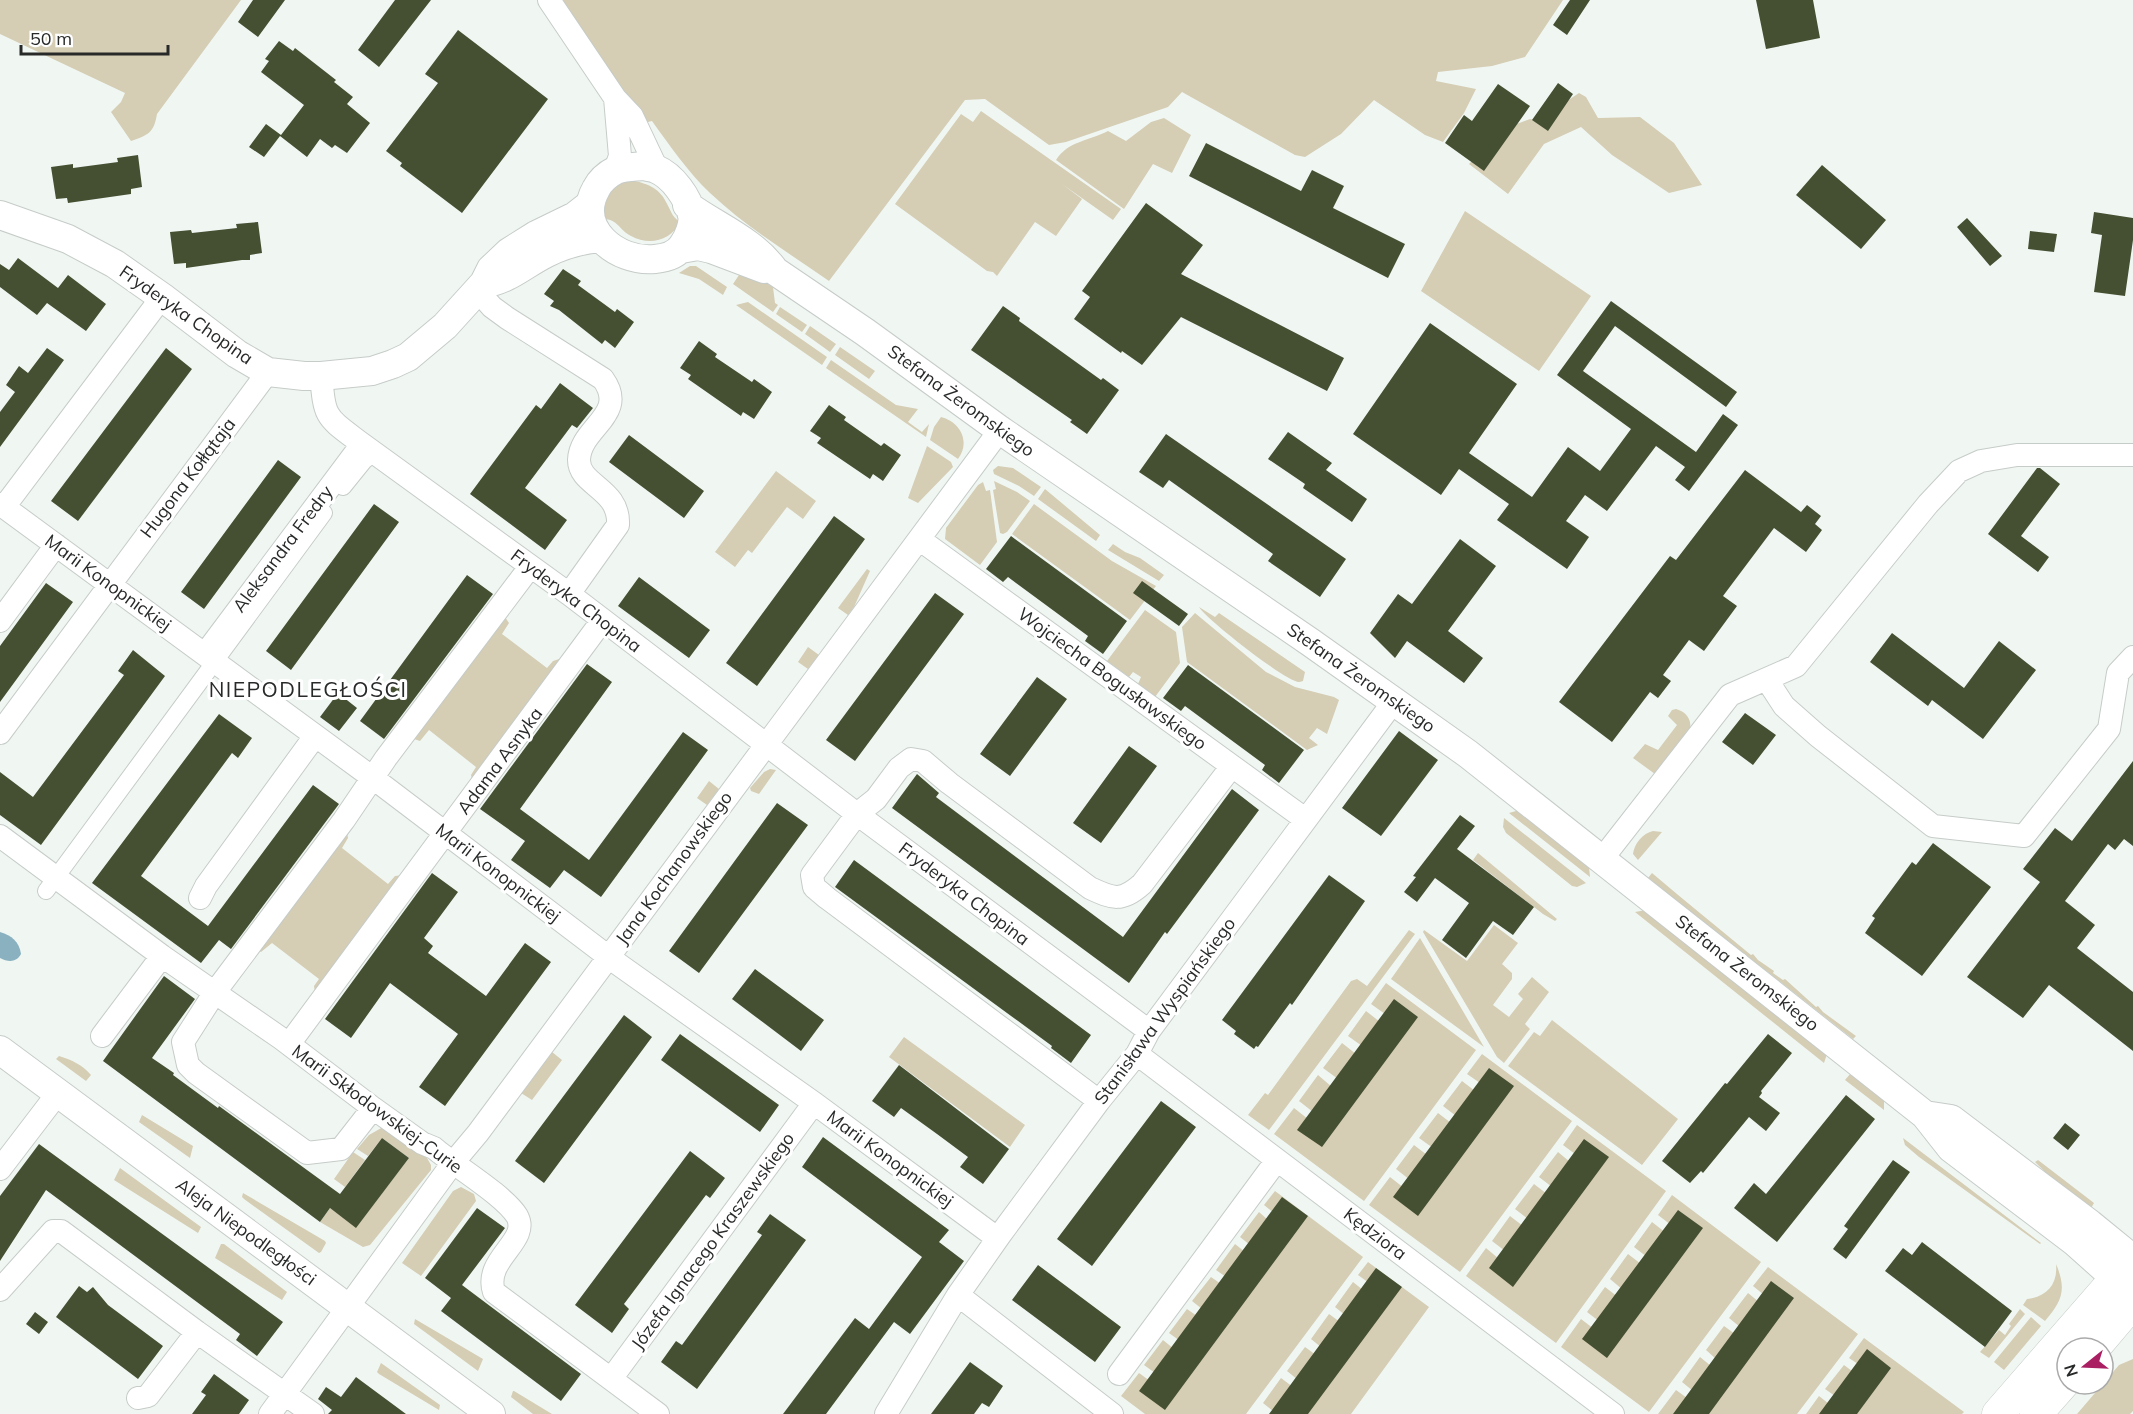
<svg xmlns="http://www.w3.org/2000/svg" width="2133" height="1414" viewBox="0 0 2133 1414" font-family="Mulish,sans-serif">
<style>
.green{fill:#d5cdb4}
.water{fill:#89b1bf}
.building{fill:#455033}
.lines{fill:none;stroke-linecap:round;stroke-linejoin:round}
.pedestrian-casing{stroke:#c6ccc8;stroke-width:18}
.minor-casing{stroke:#c6ccc8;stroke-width:24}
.tertiary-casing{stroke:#c6ccc8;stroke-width:30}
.secondary-casing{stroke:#c6ccc8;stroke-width:33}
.pedestrian{stroke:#fff;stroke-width:16}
.minor{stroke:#fff;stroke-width:22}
.tertiary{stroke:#fff;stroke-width:28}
.secondary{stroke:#fff;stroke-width:32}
.labels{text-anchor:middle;stroke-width:6;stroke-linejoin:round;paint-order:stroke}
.street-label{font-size:18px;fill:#282a29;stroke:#fff}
.quarter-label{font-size:21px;letter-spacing:1.5px;fill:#282a29;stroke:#fff}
</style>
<rect width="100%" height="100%" fill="#f0f7f3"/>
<path class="green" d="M0,0H241L157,114C154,133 148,135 131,141L111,112L121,102L125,93L0,34Z
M562,0H1563L1525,57L1492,66L1438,72L1436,81L1476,89L1464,113L1443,142L1425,135L1374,100L1341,134L1305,157L1295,155L1182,92L1168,107L1066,142L1049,145L985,99L965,100L829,281C789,253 746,227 710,193C688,172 670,146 652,121L644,123Z
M1579,93L1586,97L1598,118L1640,117L1674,143L1702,185L1669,193L1612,155L1581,127L1544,144L1508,194L1469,164L1503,129L1530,119L1547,123L1567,101Z
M981,111L1121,209L1113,220L1062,184L1082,199L1056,236L1035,222L997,276L993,272L987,271L895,204L961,114L973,122Z
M1164,118L1191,135L1172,173L1153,164L1124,209L1056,160C1068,141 1089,141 1108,131L1126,141L1151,122Z
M630,180C645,183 659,187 666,202C671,210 671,216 680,222C671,241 649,246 631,236C619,230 618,219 603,219L602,205L615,184Z
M1465,211L1591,296L1539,371L1421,291Z
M690,266H696L727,287L723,295L699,279L679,273Z
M743,269L773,287L775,303L778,305L773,312L733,284Z
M748,302L827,357L822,365L736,305Z
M780,307L807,325L802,332L776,314Z
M810,326L836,344L830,352L805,334Z
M840,347L875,371L869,379L835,355Z
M831,360L896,405L918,409L908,422L922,432L929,424L926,437L826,368Z
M941,417C960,422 971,441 958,459L930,440L934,427Z
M927,446L951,462L953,467L918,503L908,498Z
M998,466L1013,468L1041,487L1034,496L1019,486L994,474L993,470Z
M776,471L816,501L803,519L787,507L752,553L748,550L735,567L715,552Z
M994,481L1017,492L1030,501L1007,532L1003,534L1000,533L993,490L996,489Z
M983,482L986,491L990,490L997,542L980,565L945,539L946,528L978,485Z
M1045,489L1100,535L1096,541L1038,499Z
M1034,504L1112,561L1156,586L1130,620L1012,534Z
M1113,544L1125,552L1140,558L1164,575L1159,581L1108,550Z
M867,569L870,571L854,607L848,615L838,608Z
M1199,607L1215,617L1219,613L1305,672L1303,681C1302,681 1301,682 1299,682C1286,682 1205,618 1199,607Z
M1145,610L1176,632L1180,663L1155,697L1138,684L1141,677L1133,672L1129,677L1107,661Z
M1195,613L1266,672L1295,687L1334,697L1339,700L1327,734L1317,728L1309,738L1318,745L1307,750L1187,662L1182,627Z
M505,617L509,623L502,634L547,668L553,661L559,659L563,662L473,783L471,775L476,767L429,730L420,741L414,739Z
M808,647L819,655L808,669L798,662Z
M1676,709C1685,711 1692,719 1690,728L1655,774L1633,758L1645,744L1658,750L1677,725L1668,716L1672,710Z
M770,769L776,770L759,794L751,791L750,788L764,772Z
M709,781L719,789L707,805L697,798Z
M1516,811H1521L1589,867L1590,877L1509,813Z
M1504,818L1586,883L1577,887L1572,886L1506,833L1503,827Z
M1653,831L1662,832L1638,860L1633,854C1634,844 1643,833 1653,831Z
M347,832L348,838L342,848L388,884L395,876L403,875L315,993L314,986L319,979L272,943L261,952L258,950Z
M1478,853L1557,919L1555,921L1543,914L1473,860Z
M1652,873C1685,901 1717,927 1751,955L1753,954L1758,960L1774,971L1773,973L1783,980L1785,979L1816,1007L1818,1006L1823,1012L1856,1036L1853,1039L1648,878Z
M1646,910L1827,1054L1824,1063L1635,912Z
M1494,925L1518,943L1502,964L1512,973V979L1493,1005L1509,1017L1523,999L1518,994L1532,977L1549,992L1525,1024L1530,1029L1504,1063L1497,1057L1423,932L1424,930L1467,961Z
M1409,930L1415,934L1269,1130L1248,1115L1265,1093L1268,1095L1351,981L1357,979L1367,986Z
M1420,938L1484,1047L1391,979Z
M1386,983L1476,1050L1364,1201L1274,1134L1294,1108L1308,1119L1313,1112L1299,1101L1318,1075L1332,1087L1338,1079L1323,1068L1342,1043L1356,1054L1362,1046L1348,1036L1366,1011L1380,1022L1385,1014L1371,1004Z
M1552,1020L1678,1119L1642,1165L1508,1066L1534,1032L1540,1036Z
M904,1037L1025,1125L1010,1147L889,1057Z
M552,1052L562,1060L532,1100L521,1093Z
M1482,1054L1572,1121L1460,1272L1369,1205L1390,1177L1404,1188L1410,1180L1396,1169L1414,1145L1427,1155L1433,1148L1419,1138L1438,1113L1451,1123L1456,1116L1443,1106L1462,1081L1475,1091L1480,1083L1467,1074Z
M59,1056C71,1060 82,1064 91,1075L86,1081L56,1059Z
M1851,1073L1884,1101V1110L1845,1080Z
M142,1115L193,1146L190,1158L139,1122Z
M1577,1125L1666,1191L1556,1343L1466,1276L1486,1248L1499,1259L1505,1251L1492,1241L1510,1216L1523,1226L1528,1219L1515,1209L1534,1184L1547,1194L1552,1187L1539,1177L1558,1152L1570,1162L1575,1154L1563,1145Z
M383,1127L427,1158L431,1165V1170L370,1245L363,1247L320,1222L330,1208L356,1227L409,1158L382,1138L368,1156L357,1149L369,1135Z
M1903,1138L2041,1243L2040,1244L1919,1157L1905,1145Z
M353,1152L365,1160L345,1187L334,1179Z
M2038,1160L2094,1203L2089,1212L2079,1205L2035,1162Z
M120,1168L201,1227L198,1233L114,1180Z
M461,1187L474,1194L476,1201L421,1276L402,1263L453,1191Z
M1275,1191L1363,1257L1246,1414H1145L1121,1396L1139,1373L1150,1381L1155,1373L1144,1365L1163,1340L1174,1349L1180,1341L1169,1333L1187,1309L1197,1316L1202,1309L1192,1301L1211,1277L1221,1284L1226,1277L1216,1270L1235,1244L1245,1252L1250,1245L1240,1237L1259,1212L1268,1220L1274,1213L1264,1205Z
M243,1193L325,1241L326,1243L321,1252L319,1253L244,1199L242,1197Z
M1672,1195L1761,1262L1649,1412L1561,1347L1581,1319L1594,1329L1600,1322L1587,1312L1605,1287L1618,1297L1623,1290L1610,1279L1628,1254L1641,1264L1647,1257L1634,1247L1652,1222L1666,1233L1671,1225L1658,1215Z
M221,1244H224L287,1292L282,1300L215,1258Z
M1368,1262L1429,1307L1351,1414H1273L1274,1412L1263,1403L1281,1378L1293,1387L1298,1380L1287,1371L1305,1347L1316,1355L1322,1348L1311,1339L1329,1314L1340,1322L1345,1315L1335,1307L1353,1282L1363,1290L1369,1283L1358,1275Z
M2056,1264C2067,1290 2062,1301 2045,1321L2023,1305L2027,1299C2047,1297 2058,1284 2056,1264Z
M1768,1267L1858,1334L1797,1414H1658L1676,1390L1687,1398L1693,1391L1682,1382L1700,1357L1711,1366L1716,1359L1706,1350L1724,1326L1735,1334L1740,1327L1729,1318L1748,1293L1759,1302L1764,1295L1753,1286Z
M2020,1309L2025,1314L1989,1358L1980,1352L1999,1330L2005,1335L2011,1326L2009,1324Z
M2031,1317L2041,1326L2004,1370L1994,1362Z
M415,1319L483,1359L478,1371L414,1324Z
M1864,1338L1964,1412L1962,1414H1806L1819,1396L1829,1404L1835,1396L1825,1389L1844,1365L1852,1371L1858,1364L1849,1358Z
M2133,1359V1411L2130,1414H2077L2119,1365Z
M381,1363L440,1405L439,1410L379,1374L377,1372Z
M513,1391H514L552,1414H533L511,1397Z"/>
<path class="water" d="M0,932C12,936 19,941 21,954C16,963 8,962 0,958Z"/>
<path class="building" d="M253,0H285L258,37L238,22Z
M395,0H431L379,67L358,50Z
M1570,0H1590L1567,35L1553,25Z
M1756,0H1813L1820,38L1766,49Z
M458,30L548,99L462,213L400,166L402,163L386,151L438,83L425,74Z
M279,41L293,51L295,48L336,80L334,82L353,97L347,104L370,123L347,153L335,145L332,148L320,139L307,157L280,136L264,157L249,147L266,124L281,135L304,105L261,72L269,61L265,59Z
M1558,83L1573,94L1548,131L1532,120Z
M1498,84L1530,106L1484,171L1445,143L1464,115L1472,121Z
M1206,143L1301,191L1312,170L1344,186L1333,208L1405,244L1388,278L1189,176Z
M138,155L142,187L131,189V194L68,203L67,198L56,199L51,167L73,164V168L118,162L117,158Z
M1822,165L1886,220L1861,249L1796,195Z
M1146,203L1203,245L1181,274L1344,358L1327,391L1181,317L1142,365L1122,351L1121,353L1074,319L1090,297L1082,291Z
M2094,212L2133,218V240L2125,296L2094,292L2102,235L2091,233Z
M1967,218L2002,256L1990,266L1957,227Z
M258,222L262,253L250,255V260H242L186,268V263L174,264L170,232L191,230L192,233L237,228L236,224Z
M2030,231L2057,234L2054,252L2028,249Z
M18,258L58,288L68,275L106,304L86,331L47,303L37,315L0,287V264L9,270Z
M563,269L581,281L578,285L615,312L617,309L634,322L615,348L605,340L602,344L559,310L550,306L554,301L544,294Z
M1611,301L1737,392L1726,407L1615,326L1583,371L1696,452L1723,414L1738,425L1689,491L1675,480L1685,467L1656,446L1607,511L1585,495L1566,521L1589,537L1567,569L1497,520L1509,504L1459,469L1441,495L1353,434L1430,323L1517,384L1469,453L1532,497L1568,447L1600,471L1631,429L1557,375Z
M1003,306L1020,318L1019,321L1101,380L1103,378L1119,390L1087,434L1070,422L1072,420L971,350Z
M699,341L717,354L715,357L752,382L754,379L772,392L754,419L743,412L741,416L688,379L691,375L680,368Z
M47,348L64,360L0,447V412L15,392L6,385L19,366L28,373Z
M166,348L192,369L78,521L51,501Z
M560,383L593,408L577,428L572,425L525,488L567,520L545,550L470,494L536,405L541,409Z
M829,405L846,417L844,420L881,446L884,443L901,455L883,481L873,474L870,479L817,443L821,438L810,431Z
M1288,432L1332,463L1326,470L1367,499L1352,522L1303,488L1305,484L1268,459Z
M1166,434L1346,559L1320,597L1268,561L1273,554L1169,480L1163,488L1139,472Z
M629,435L704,491L684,518L609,462Z
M278,460L301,477L204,609L181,592Z
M2037,468H2040L2060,484L2021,536L2049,557L2038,572L1988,534Z
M1745,470L1801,512L1807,505L1821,516L1815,524L1822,530L1806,552L1774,528L1723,596L1737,606L1704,651L1689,640L1663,675L1671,681L1658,698L1650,692L1612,742L1559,702L1670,556L1676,560Z
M374,504L399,522L291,670L266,651Z
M834,516L865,539L757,686L726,663Z
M1011,536L1127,621L1103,654L1085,641L1088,636L1008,577L1003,582L986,569Z
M1460,539L1496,566L1448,631L1483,658L1464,683L1407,641L1395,658L1370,633L1398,594L1412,604Z
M467,575L493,594L384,739L360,721Z
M639,577L710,630L689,658L618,606Z
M1142,581L1188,614L1179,626L1133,593Z
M46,583L73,602L0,702V646Z
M935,593L964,614L855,761L826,740Z
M1892,633L1964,688L1999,641L2036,670L1983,739L1932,700L1928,706L1870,662Z
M133,650L165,676L41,845L0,815V772L33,797L124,675L118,671Z
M587,664L612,682L520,809L589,860L683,732L708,750L601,897L564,870L550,888L511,860L525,841L480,809Z
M1188,665L1304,750L1279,783L1262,770L1265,765L1185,706L1181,711L1163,698Z
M1037,677L1067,699L1010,776L980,754Z
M338,693L357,708L339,731L320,717Z
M1745,713L1776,735L1753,765L1722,742Z
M219,714L252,738L238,758L232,753L141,876L208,926L313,785L339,804L231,949L219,940L201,963L92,883Z
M1399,731L1438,760L1381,836L1342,808Z
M1129,746L1157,766L1101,843L1073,823Z
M2133,761V846L2124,839L2115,850L2108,844L2065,901L2095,925L2077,948L2133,992V1051L2049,985L2023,1018L1967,977L2040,882L2023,869L2055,828L2072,841Z
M917,774L939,793L936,797L1123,937L1232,789L1259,810L1167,934L1165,932L1129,983L892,808Z
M777,803L808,825L699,973L669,951Z
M1460,815L1475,826L1457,849L1534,907L1513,935L1493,921L1466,958L1442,940L1469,903L1435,878L1417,902L1404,892L1416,877L1413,876Z
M1933,843L1991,887L1922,976L1865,933L1875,918L1872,916L1912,862L1916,865Z
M854,860L1091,1035L1071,1063L1051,1048L1052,1046L835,887Z
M432,873L458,892L424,938L433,946L428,953L486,996L525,943L551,962L445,1106L419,1087L458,1034L390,983L351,1038L325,1019Z
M1329,875L1365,901L1292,1005L1290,1003L1258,1047L1256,1046L1254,1049L1234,1034L1236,1031L1222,1020Z
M755,969L824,1020L801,1051L732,999Z
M164,976L195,999L152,1058L174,1073L173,1075L218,1108L219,1106L340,1194L382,1138L409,1158L356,1228L330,1208L320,1222L103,1061Z
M1394,999L1418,1017L1322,1147L1297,1130Z
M624,1015L652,1037L544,1183L515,1161Z
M680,1034L779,1105L760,1132L661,1060Z
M1768,1034L1792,1053L1761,1091L1762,1093L1759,1097L1780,1113L1766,1131L1749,1117L1703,1173L1701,1171L1690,1183L1662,1161L1725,1083L1727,1084Z
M899,1065L1009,1149L983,1184L960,1167L968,1157L937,1134L901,1108L894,1117L872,1101Z
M1489,1068L1514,1086L1418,1216L1393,1197Z
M1846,1095L1875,1119L1777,1242L1734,1208L1754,1183L1766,1194Z
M1161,1101L1196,1127L1092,1266L1057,1239Z
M2065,1123L2080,1135L2068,1150L2053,1138Z
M823,1137L949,1230L939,1242L964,1261L910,1334L894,1322L826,1414H783L855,1318L869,1329L922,1257L802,1167Z
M1584,1139L1609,1157L1513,1287L1489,1268Z
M39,1144L283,1322L257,1356L236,1340L240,1334L46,1190L0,1261V1196Z
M690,1151L725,1178L710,1198L706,1195L624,1304L629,1309L612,1333L575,1305Z
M1893,1160L1910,1172L1846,1259L1833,1249L1848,1229L1844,1226Z
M1282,1197L1308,1216L1165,1410L1139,1391Z
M477,1208L505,1228L462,1285L581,1374L561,1401L441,1311L451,1298L425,1278Z
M1678,1210L1703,1228L1607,1358L1582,1339Z
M770,1214L806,1240L697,1389L661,1362L676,1341L682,1345L762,1235L757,1232Z
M1922,1242L2012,1311L1985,1347L1885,1271L1903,1248L1912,1255Z
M1038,1265L1121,1327L1095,1362L1012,1300Z
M1376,1268L1402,1287L1308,1414H1269Z
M1771,1281L1794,1298L1709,1414H1673Z
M79,1286L87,1292L93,1287L108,1305L163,1346L138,1379L56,1317Z
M35,1312L48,1322L39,1334L26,1324Z
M1867,1349L1891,1368L1857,1414H1819Z
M970,1362L1003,1386L989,1407L982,1403L974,1414H931Z
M214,1374L249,1400L239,1414H192L206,1395L201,1392Z
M356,1377L406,1414H328L332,1410L318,1399L326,1387L341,1397Z"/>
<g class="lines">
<g class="pedestrian-casing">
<path id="pedestrian" d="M343,487L364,461L374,453
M46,891L324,513"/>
</g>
<g class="minor-casing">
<path id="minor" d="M549,0L615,98L632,116L657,169
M615,98L620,156L615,170
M477,290L492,307L507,318L603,379C629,415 580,427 579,460C579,486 620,488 618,525L569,594
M321,376C325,418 325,416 358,441L569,594L857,814L1149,1031
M0,504L373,778L618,964L814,1103L997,1238
M4,507L162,297
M919,539L1305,819
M0,621L56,545
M205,654L362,444
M1767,680L1784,706L1818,736L1933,826L2024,836L2109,729L2118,673L2133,657
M0,733L268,372
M0,836L162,956L282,1039L373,1108L422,1143L434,1148C455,1166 504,1195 517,1216C531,1241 483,1259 494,1292L658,1414
M1602,859L1730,695L1796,666L1928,504L1959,471L1981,461L2017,455H2133
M200,898L206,886L315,736
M102,1036L162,956
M289,1044L602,621
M1137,1054L1613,1414
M1099,1101L827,898L814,887L812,875L857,814L876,799L899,768L911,759L923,761L949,783L1090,888C1113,899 1122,902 1142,884L1232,766
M373,1108L341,1149L307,1153L196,1073L188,1065L183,1042L215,992L344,820L386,758L530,567
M0,1169L58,1093
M0,1290L53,1231H61L197,1332L313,1414
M958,1295L1112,1414
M1119,1374L1277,1160
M611,1379L814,1103
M138,1398L148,1396L197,1332
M270,1414L452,1164L478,1133L1000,430
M886,1414L958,1295L1000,1235L1099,1101L1137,1054L1149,1031L1394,701"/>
</g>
<g class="tertiary-casing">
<path id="tertiary" d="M643,166C647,167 652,167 656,169C673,176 688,198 692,215C694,224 688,238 683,245C677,255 666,258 655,259C617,263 574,228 596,189C600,181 608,174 616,170C624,167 634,167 643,166Z
M687,205C717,227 753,240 775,271L865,332L1000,430L1310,642L1468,754L1925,1115L1951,1148L2075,1242L2133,1294
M0,215L68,239L115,264L162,297L237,354L268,372L304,376H321L372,371L393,364L408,357L445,326L484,283L491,269L509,252L536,235L575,216L589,205
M681,249L698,246L711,249L764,269
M486,283C508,280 525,264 545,254C562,245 580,240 600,238
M0,1050L491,1414
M1925,1115L1951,1119L2090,1224L2133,1259"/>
</g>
<g class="secondary-casing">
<path id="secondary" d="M2094,1348L2133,1302
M1998,1414L2133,1259
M2036,1414L2067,1379"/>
</g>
<use href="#pedestrian" class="pedestrian"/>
<use href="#minor" class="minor"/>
<use href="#tertiary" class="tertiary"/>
<use href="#secondary" class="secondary"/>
</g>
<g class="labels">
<g class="street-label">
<text transform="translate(186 315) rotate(35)" y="6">Fryderyka Chopina</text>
<text transform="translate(961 401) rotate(36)" y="6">Stefana Żeromskiego</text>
<text transform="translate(188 478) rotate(-53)" y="6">Hugona Kołłątaja</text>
<text transform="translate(283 549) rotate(-53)" y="6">Aleksandra Fredry</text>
<text transform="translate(108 583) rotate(36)" y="6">Marii Konopnickiej</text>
<text transform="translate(576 601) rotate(37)" y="6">Fryderyka Chopina</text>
<text transform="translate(1361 678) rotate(35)" y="6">Stefana Żeromskiego</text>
<text transform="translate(1112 679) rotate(36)" y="6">Wojciecha Bogusławskiego</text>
<text transform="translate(500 761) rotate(-53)" y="6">Adama Asnyka</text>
<text transform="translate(674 868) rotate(-54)" y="6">Jana Kochanowskiego</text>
<text transform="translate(498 873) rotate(37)" y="6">Marii Konopnickiej</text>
<text transform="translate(964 894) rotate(37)" y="6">Fryderyka Chopina</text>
<text transform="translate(1747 973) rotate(38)" y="6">Stefana Żeromskiego</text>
<text transform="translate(1165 1011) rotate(-54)" y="6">Stanisława Wyspiańskiego</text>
<text transform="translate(377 1109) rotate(36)" y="6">Marii Skłodowskiej-Curie</text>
<text transform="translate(890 1159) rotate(36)" y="6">Marii Konopnickiej</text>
<text transform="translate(246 1232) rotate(36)" y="6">Aleja Niepodległości</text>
<text transform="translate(1375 1234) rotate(37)" y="6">Kędziora</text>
<text transform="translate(713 1241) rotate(-54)" y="6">Józefa Ignacego Kraszewskiego</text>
</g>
<g class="quarter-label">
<text x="308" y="697">NIEPODLEGŁOŚCI</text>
</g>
</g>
<g transform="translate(2085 1366) rotate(252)"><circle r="28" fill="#ffffff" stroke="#a9aaa9" stroke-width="1.5"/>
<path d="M0-4.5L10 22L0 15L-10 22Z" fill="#aa1f62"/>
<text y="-9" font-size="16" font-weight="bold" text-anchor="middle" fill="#282a29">N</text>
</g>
<path d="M21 45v9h147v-9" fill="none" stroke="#282a29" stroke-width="3"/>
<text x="30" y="45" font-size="18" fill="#282a29" stroke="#ffffff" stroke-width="4.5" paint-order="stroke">50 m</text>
</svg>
